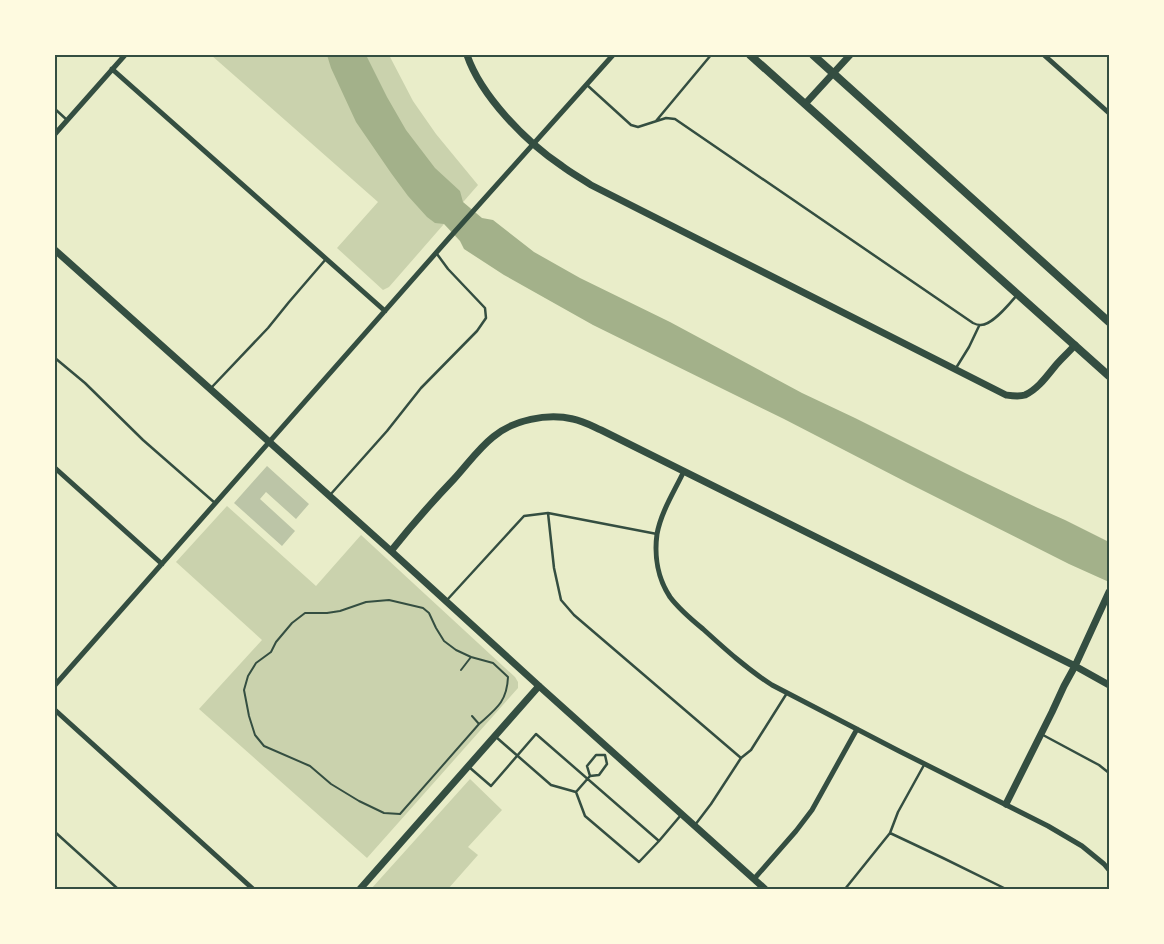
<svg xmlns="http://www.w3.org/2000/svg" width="1164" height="944" viewBox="0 0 1164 944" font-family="Manrope,sans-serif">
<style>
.green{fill:#cad2ad}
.water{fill:#a3b18a}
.building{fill:#bcc5a7}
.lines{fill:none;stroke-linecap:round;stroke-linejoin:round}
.path{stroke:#344e41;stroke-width:2}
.service{stroke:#344e41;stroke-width:2.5}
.minor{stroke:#344e41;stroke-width:5}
.tertiary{stroke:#344e41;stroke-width:7}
.secondary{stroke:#344e41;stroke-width:8}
.neatline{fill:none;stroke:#344e41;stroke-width:2}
</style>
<rect width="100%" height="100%" fill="#e9edc9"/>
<path class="green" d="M211,55H389L413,101L436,134L478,185L389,287L383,290L337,248L378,202Z
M227,506L316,586L361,535L515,677L518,682V688L367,858L199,709L262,640L176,562Z
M470,779L502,810L468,847L478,855L448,889H371Z"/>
<path class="water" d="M327,55H366L387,97L406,130L435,168L460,191L463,202L482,218L493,220L534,252L580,278L670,322L802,393L855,418L965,473L1038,508L1065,520L1109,542V582L1069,564L906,482L784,419L593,325L504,275L464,249L460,241L444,224L435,223L427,217L408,196L391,173L356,122L331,68Z"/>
<path class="building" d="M267,466L309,504L296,519L266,492L260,499L295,531L282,546L234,503Z"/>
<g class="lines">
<path class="path" d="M471,657L456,650L444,641L436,628L429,613L423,608L389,600L366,602L340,611L327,613H305L292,623L276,642L271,652L256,663L248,676L244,690L249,716L255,735L264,746L310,766L331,784L359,801L384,813L400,814L479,724
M461,670L471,657L493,663L508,677C507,702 496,709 479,724L472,716"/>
<path class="service" d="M587,85L631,125L638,127L666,118L675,119L973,323C975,324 978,325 980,325C992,326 1010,303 1017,295
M55,109L67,120
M656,121L711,55
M55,358L85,383L143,440L215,503
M956,368L969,347L979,326
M211,388L268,328L289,302L326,259
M330,495L387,431L421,388L477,331L486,318L485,308L448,269L437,254
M548,513L554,568L561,600L574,615L741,758L751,750L787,693
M447,600L524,516L548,513L657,534
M1043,735L1099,765L1109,773
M496,737L551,785L576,792L590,776
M596,755H605L607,764L599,775L590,776L587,766Z
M469,767L491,786L536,734L659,841L639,862L585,816L576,792
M695,825L711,804L741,758
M55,832L118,889
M890,833L943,858L1006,889
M659,841L681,815
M845,889L890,833L898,812L924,765"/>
<path class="minor" d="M1044,55L1109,113
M112,69L385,311
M55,134L125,55
M55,468L162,564
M684,471C674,492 661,512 657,534C654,556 658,579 670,597C679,609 692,620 703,629C725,649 747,669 772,685L899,751L1048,826L1082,846L1104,864L1109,870
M55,685L450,237L613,55
M55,710L253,889
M754,879L796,831L812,810L857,729"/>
<path class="tertiary" d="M467,55C481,96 526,142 562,166C571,173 581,178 591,185L1006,395C1013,396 1019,397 1025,395C1038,389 1047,376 1056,365C1062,358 1069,352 1075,345
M805,104L850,55
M55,250L391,551L539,686L765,889
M391,551C411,526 432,502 454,479C467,465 478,449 493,437C513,420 547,413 573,419C583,421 592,426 601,430L1075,666L1109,685
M1006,804L1052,712L1064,686L1075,666L1109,592
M360,889L539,686"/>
<path class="secondary" d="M750,55L1109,376
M813,55L1109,322"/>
</g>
<rect width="1164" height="944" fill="none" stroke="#fefae0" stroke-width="112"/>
<rect x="56" y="56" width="1052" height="832" class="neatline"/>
</svg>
